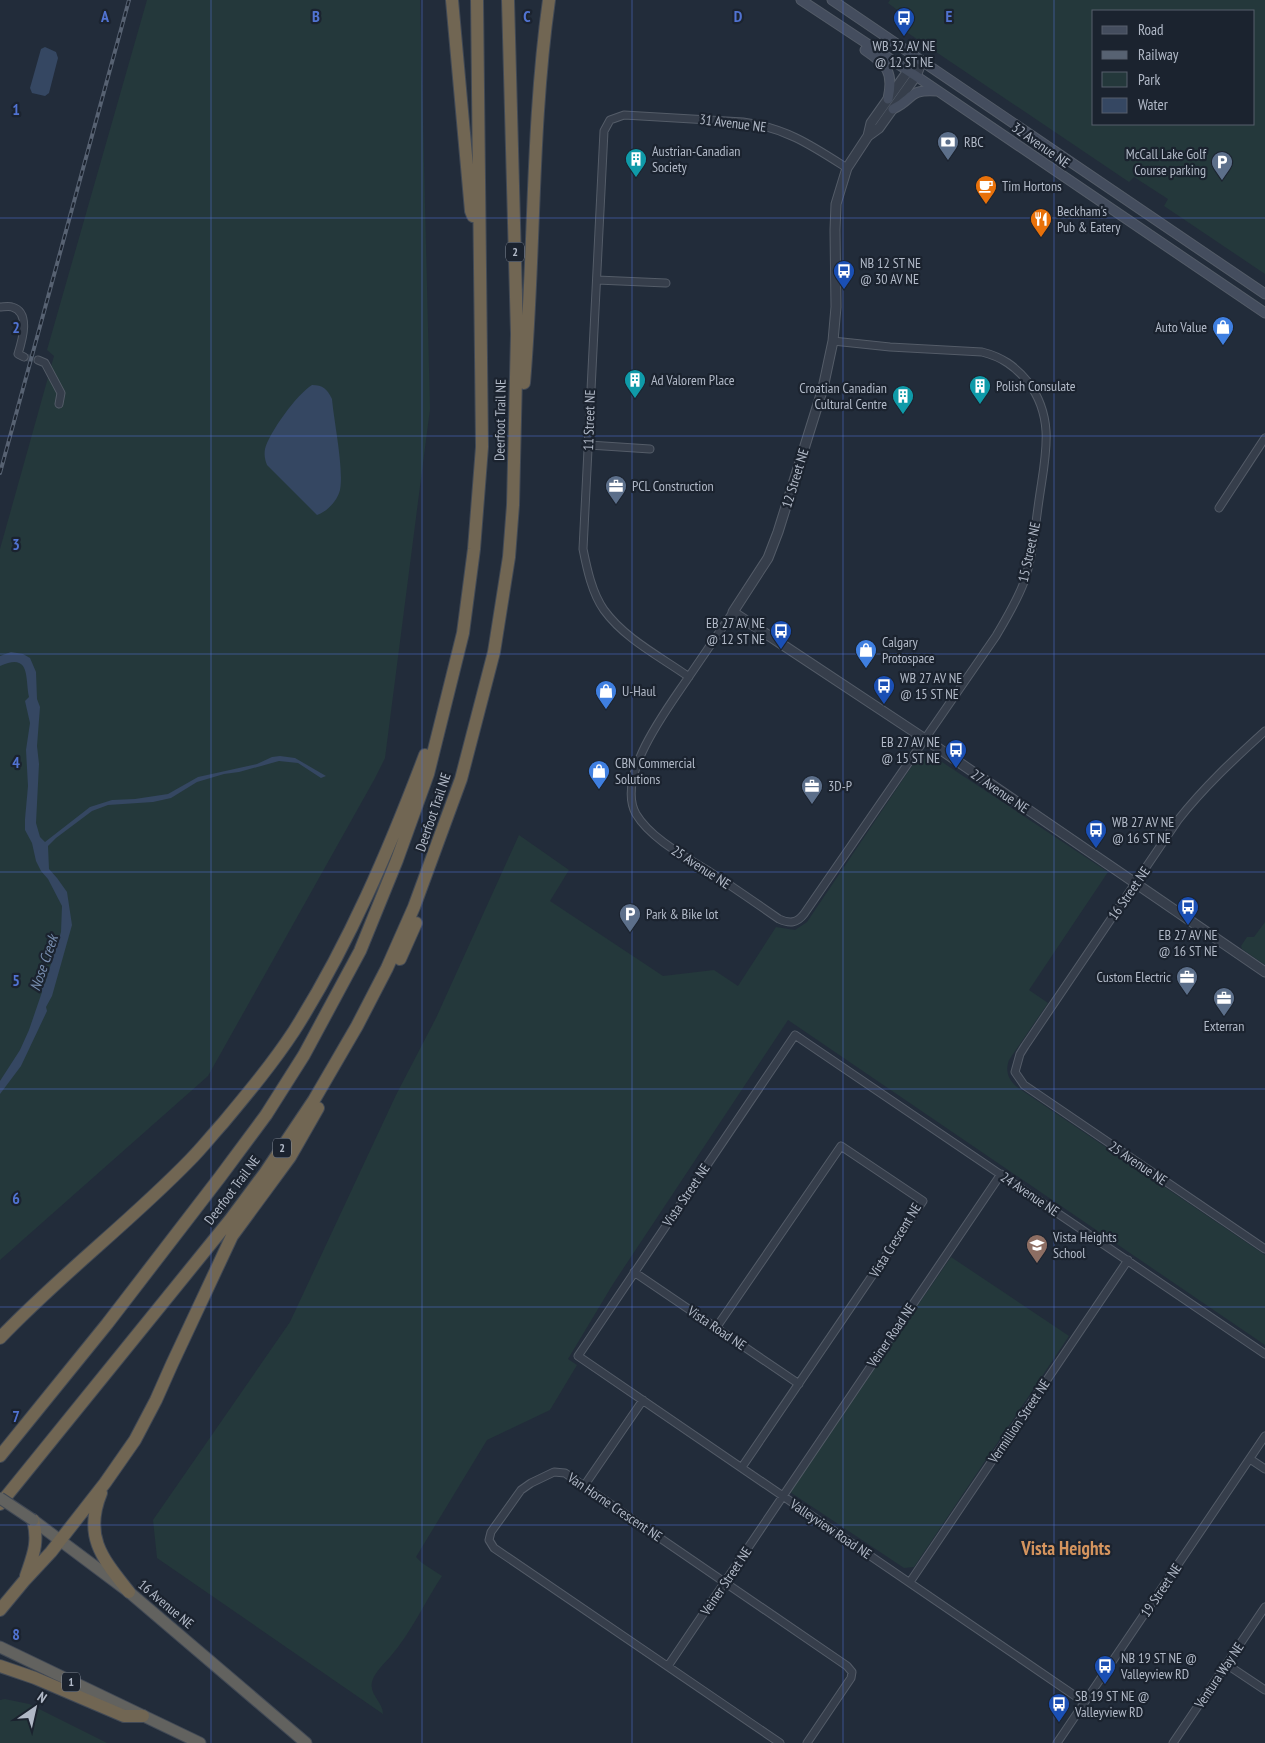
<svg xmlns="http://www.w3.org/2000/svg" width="1265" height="1743" viewBox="0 0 1265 1743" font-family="'PT Sans Narrow',sans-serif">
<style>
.green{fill:#24383b;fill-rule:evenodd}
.water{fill:#354762}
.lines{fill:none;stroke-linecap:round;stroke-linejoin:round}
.minor-tunnel{stroke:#37414f;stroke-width:7;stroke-dasharray:7 3.5;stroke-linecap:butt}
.minor-casing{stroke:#545c68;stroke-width:9}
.tertiary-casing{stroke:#545c68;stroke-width:11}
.secondary-casing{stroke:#545c68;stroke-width:11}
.trunk-casing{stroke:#414955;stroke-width:13}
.motorway-casing{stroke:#414955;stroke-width:14}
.minor{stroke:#363e4b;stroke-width:7}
.tertiary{stroke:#363e4b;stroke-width:9}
.secondary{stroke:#444d5e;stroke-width:9}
.trunk{stroke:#62625f;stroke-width:11}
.motorway{stroke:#716653;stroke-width:12}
.rail-casing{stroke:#576272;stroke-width:4}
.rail{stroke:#1b232f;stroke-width:2;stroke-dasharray:5.5;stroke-linecap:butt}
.trunk-bridge-casing{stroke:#414955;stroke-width:13;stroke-linecap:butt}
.trunk-bridge{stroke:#62625f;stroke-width:11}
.grid{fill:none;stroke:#5173d2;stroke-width:1;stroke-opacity:0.55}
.labels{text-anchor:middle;stroke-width:4.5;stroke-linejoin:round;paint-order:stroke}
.shield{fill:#1b232f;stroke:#848c99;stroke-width:1}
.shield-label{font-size:12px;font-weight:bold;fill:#b1b9c7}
.poi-label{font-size:14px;fill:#b1b9c7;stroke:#1b232f;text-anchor:start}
.street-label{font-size:14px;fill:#b1b9c7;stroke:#1b232f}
.water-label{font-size:15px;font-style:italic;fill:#788eaf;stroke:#1b232f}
.district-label{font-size:19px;font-weight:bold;fill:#d4945e;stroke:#1b232f}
.grid-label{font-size:16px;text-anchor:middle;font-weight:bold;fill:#5173d2;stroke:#1b232f;stroke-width:4.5;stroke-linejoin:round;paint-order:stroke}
</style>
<rect width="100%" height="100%" fill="#222c3a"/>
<path class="green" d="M147,0H420L430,409L385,758L374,780L208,1076L0,1260V549L54,356L47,350Z
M890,0H1265V274L1164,206L1168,199L1134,177L1129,182L896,25L904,15L888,3ZM1254,11V124H1094V11Z
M936,758L1108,872L1029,990L1048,1003L1009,1060C1005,1071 1008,1079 1017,1087L1265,1255V1345L788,1020L613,1284L568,1359L577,1365L550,1410L487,1440L416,1557L422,1563L442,1576C424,1603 411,1633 390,1657C384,1664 374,1673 372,1682C369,1695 383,1702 383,1714L157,1558L153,1520L290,1322L396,1095L436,1018L519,835L569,870L550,901L663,976L714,970L738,986L776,927L795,930L807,922L916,760Z
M1265,922V965L1242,949L1241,946L1247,937H1254Z
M951,1257L1069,1336L914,1567L904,1568L790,1492Z
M5,1699L29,1704L107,1743H0V1700Z"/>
<path class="water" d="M45,47L56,52L58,58L49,93L45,96L32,93L30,88L41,49Z
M312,385C323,385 327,389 332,399C334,422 344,469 340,490C337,501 328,511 317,515L267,465C265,460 264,455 265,449C269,433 297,394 312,385Z
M11,652L23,654L30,658L36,672L37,699L40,707L37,746L39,764L36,823L40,837L45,842L90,807L112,800L135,799L168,794L198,777L257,764L272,757L280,756L295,758L326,776L321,778L298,763L279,761L239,772L224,774L197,782L171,798L153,802L108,805L92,811L56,838L48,846L49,869L57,878L67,892L72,925L52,996L46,1007L47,1011L21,1066L0,1094V1081L20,1050L29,1030L42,992V988L45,983L61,932L62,906L48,879L41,871L36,861L32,843L25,830V819L28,786L26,750L30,723L25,701L29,697C25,678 31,652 0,666V656Z"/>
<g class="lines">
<path class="minor-tunnel" d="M24,357L38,360"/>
<g class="minor-casing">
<path id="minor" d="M597,280L666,283
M0,307C3,307 9,306 12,307C31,312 22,341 18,354L24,357
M38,360L45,363L61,393L59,404
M589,445L650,449
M1219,508L1265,438
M733,612C718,634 703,656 688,678C668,708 615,776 636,814C651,839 686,857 710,872C733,887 756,903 779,919C790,924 797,923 804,914L996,636C1006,619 1017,601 1024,582C1033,556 1035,527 1039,500C1045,457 1056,419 1028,382C1015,366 1002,357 982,352L890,347L833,341
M689,677C661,657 625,639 604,610C592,593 587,569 583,549L604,131L610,120L624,115L743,122C786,128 811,145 847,168
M1265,731C1234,759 1204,787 1178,820L1025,1046L1020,1054L1015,1072L1024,1085L1265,1249
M634,1272L799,1384
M716,1328L841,1146L923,1201L742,1467
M1250,1459L1265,1469
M584,1486L643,1400
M910,1582L1128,1260
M1226,1664L1265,1690
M668,1666L1001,1174
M1084,1702L578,1356L795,1035L1265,1354
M780,1743L494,1548L489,1540L491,1532L521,1490L531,1483L554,1472L565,1473L847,1666L852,1672L851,1678L807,1743
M1057,1743L1265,1436
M1173,1743L1265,1607"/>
</g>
<g class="tertiary-casing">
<path id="tertiary" d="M922,61L916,76L879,128L868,136L847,168L836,204L835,230L836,307L833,341L823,388L778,532L768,558L733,612L925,739L1265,972
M868,136L871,123L908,71L913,68"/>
</g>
<g class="secondary-casing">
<path id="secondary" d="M801,0L916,76L1265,313
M832,0L1265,294
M865,50C887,65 894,72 888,99
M893,109C915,99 907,89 937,91"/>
</g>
<g class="trunk-casing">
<path id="trunk" d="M33,1520L129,1592L306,1743
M0,1647L200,1743"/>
</g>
<g class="motorway-casing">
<path id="motorway" d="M452,0L471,211L473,216
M524,383C535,255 531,127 549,0
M400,959L416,923
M0,1338C60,1275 130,1222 190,1160C202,1148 212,1135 223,1123C248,1093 273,1063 294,1031C349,944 389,850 425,755
M0,1456L107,1324L220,1177L266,1115L304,1055L360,951L397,860L428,774L463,633L474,549L482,447L477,0
M101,1493C83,1537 103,1559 129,1592
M0,1504L230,1220L265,1173L314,1100L357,1026L387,968L414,907L461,779L494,652L509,557L513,505L517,334L508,0
M26,1576C33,1555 39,1543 33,1520
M0,1610L24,1581L51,1552L105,1483L135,1440L156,1400L172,1364L232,1236L290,1157L318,1108
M0,1666L35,1678L124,1716H143"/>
</g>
<use href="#minor" class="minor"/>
<use href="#tertiary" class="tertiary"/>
<use href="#secondary" class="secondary"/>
<use href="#trunk" class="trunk"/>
<use href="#motorway" class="motorway"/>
<g class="rail-casing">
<path id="rail" d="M0,473L129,0"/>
</g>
<use href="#rail" class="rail"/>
<g class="trunk-bridge-casing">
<path id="trunk-bridge" d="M0,1498L33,1520"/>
</g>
<use href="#trunk-bridge" class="trunk-bridge"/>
</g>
<path class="grid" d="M211,0V1743M422,0V1743M632,0V1743M843,0V1743M1054,0V1743M0,218H1265M0,436H1265M0,654H1265M0,872H1265M0,1089H1265M0,1307H1265M0,1525H1265"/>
<defs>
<g id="bus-pin" transform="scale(1.125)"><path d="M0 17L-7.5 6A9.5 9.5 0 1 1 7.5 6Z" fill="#1a4fb4" stroke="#1b232f"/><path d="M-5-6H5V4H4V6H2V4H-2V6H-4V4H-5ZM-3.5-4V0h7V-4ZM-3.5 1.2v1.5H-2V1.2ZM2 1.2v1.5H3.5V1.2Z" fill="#fff"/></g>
<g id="bank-pin" transform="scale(1.125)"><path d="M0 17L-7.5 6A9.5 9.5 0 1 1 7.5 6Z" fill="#5c6f8a" stroke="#1b232f"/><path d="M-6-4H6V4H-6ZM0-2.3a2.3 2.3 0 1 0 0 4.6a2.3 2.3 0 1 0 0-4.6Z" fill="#fff"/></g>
<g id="building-pin" transform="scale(1.125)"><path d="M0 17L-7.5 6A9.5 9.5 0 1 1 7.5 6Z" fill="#0f9aa8" stroke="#1b232f"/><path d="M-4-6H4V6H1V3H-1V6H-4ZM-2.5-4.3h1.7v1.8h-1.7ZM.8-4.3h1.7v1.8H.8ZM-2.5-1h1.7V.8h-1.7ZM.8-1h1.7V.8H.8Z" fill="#fff"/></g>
<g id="parking-pin" transform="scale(1.125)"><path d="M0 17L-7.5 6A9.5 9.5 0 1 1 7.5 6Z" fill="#5c6f8a" stroke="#1b232f"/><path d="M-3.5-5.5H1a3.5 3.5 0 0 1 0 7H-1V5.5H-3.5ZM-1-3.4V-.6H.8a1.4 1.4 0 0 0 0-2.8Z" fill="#fff"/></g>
<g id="cafe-pin" transform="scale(1.125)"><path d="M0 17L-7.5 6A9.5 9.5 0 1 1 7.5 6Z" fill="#e8710a" stroke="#1b232f"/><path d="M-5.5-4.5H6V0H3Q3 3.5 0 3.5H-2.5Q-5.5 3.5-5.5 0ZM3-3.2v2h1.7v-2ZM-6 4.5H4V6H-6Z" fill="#fff"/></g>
<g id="restaurant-pin" transform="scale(1.125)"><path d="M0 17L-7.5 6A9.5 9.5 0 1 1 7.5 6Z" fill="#e8710a" stroke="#1b232f"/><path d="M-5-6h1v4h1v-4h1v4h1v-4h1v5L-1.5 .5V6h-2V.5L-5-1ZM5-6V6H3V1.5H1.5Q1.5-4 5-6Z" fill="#fff"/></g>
<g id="shop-pin" transform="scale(1.125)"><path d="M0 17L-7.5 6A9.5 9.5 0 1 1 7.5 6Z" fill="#3f7fe0" stroke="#1b232f"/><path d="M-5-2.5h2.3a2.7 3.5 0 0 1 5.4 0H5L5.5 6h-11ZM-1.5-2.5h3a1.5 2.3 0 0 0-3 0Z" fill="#fff"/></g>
<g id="office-pin" transform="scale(1.125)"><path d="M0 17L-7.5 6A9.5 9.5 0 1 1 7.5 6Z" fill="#5c6f8a" stroke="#1b232f"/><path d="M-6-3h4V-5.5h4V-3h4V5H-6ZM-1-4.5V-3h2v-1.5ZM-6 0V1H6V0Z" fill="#fff"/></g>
<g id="school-pin" transform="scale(1.125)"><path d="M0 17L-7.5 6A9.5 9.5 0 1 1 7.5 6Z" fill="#8d6e63" stroke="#1b232f"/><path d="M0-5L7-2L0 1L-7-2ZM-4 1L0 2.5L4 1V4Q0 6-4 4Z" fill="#fff"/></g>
</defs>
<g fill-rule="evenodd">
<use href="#bus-pin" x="904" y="18"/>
<use href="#bank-pin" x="948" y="142"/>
<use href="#building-pin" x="636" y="159"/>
<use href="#parking-pin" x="1222" y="162"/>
<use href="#cafe-pin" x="986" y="186"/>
<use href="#restaurant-pin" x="1041" y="219"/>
<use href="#bus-pin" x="844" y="271"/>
<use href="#shop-pin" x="1223" y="327"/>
<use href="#building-pin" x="635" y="380"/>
<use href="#building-pin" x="980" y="386"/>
<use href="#building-pin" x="903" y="396"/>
<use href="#office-pin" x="616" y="486"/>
<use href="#bus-pin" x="781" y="631"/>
<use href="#shop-pin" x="866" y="650"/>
<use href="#bus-pin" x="884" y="686"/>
<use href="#shop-pin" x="606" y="691"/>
<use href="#bus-pin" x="956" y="750"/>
<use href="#shop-pin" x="599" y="771"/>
<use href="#office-pin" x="812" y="786"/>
<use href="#bus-pin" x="1096" y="830"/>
<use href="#bus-pin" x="1188" y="907"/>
<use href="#parking-pin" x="630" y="914"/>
<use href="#office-pin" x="1187" y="977"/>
<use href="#office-pin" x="1224" y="998"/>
<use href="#school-pin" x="1037" y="1245"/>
<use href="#bus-pin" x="1105" y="1666"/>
<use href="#bus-pin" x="1059" y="1704"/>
</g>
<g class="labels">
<g class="shield">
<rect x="506" y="242.5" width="18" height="19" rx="4"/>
<rect x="273" y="1138.5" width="18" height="19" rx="4"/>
<rect x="62" y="1672.5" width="18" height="19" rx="4"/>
</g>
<g class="shield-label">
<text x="515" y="256">2</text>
<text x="282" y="1152">2</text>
<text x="71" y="1686">1</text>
</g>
<g class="poi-label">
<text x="904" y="51" text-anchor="middle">WB 32 AV NE<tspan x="904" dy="16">@ 12 ST NE</tspan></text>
<text x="964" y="147">RBC</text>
<text x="652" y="156">Austrian-Canadian<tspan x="652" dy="16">Society</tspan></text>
<text x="1206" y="159" text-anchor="end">McCall Lake Golf<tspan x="1206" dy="16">Course parking</tspan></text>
<text x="1002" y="191">Tim Hortons</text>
<text x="1057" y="216">Beckham's<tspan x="1057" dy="16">Pub &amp; Eatery</tspan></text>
<text x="860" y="268">NB 12 ST NE<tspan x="860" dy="16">@ 30 AV NE</tspan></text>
<text x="1207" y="332" text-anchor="end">Auto Value</text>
<text x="651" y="385">Ad Valorem Place</text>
<text x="996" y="391">Polish Consulate</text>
<text x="887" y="393" text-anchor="end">Croatian Canadian<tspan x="887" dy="16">Cultural Centre</tspan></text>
<text x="632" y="491">PCL Construction</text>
<text x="765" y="628" text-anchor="end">EB 27 AV NE<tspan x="765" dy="16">@ 12 ST NE</tspan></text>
<text x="882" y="647">Calgary<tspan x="882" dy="16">Protospace</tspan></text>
<text x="900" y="683">WB 27 AV NE<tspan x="900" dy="16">@ 15 ST NE</tspan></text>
<text x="622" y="696">U-Haul</text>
<text x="940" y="747" text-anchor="end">EB 27 AV NE<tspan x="940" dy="16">@ 15 ST NE</tspan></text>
<text x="615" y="768">CBN Commercial<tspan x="615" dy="16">Solutions</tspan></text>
<text x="828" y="791">3D-P</text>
<text x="1112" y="827">WB 27 AV NE<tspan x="1112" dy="16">@ 16 ST NE</tspan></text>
<text x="646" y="919">Park &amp; Bike lot</text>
<text x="1188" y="940" text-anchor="middle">EB 27 AV NE<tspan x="1188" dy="16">@ 16 ST NE</tspan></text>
<text x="1171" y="982" text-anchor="end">Custom Electric</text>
<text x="1224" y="1031" text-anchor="middle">Exterran</text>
<text x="1053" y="1242">Vista Heights<tspan x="1053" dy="16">School</tspan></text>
<text x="1121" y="1663">NB 19 ST NE @<tspan x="1121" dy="16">Valleyview RD</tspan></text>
<text x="1075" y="1701">SB 19 ST NE @<tspan x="1075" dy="16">Valleyview RD</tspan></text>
</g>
<g class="street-label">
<text transform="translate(733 123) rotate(7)" y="5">31 Avenue NE</text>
<text transform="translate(1041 145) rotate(35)" y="5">32 Avenue NE</text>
<text transform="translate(500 420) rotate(-89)" y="5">Deerfoot Trail NE</text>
<text transform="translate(589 420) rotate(-88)" y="5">11 Street NE</text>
<text transform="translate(795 478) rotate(-73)" y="5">12 Street NE</text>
<text transform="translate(1029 552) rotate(-78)" y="5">15 Street NE</text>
<text transform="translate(1000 791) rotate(34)" y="5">27 Avenue NE</text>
<text transform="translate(433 812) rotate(-71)" y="5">Deerfoot Trail NE</text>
<text transform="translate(701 867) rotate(33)" y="5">25 Avenue NE</text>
<text transform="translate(1129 893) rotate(-55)" y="5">16 Street NE</text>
<text transform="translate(1138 1163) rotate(34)" y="5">25 Avenue NE</text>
<text transform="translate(232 1190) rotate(-53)" y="5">Deerfoot Trail NE</text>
<text transform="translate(1030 1194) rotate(34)" y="5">24 Avenue NE</text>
<text transform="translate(686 1195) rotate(-56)" y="5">Vista Street NE</text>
<text transform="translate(895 1240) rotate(-58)" y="5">Vista Crescent NE</text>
<text transform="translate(717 1328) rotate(34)" y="5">Vista Road NE</text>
<text transform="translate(891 1335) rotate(-56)" y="5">Veiner Road NE</text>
<text transform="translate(1019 1421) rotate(-56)" y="5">Vermillion Street NE</text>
<text transform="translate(615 1507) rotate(34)" y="5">Van Horne Crescent NE</text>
<text transform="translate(831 1529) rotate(34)" y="5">Valleyview Road NE</text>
<text transform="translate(726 1581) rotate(-56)" y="5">Veiner Street NE</text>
<text transform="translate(1161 1590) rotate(-56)" y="5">19 Street NE</text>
<text transform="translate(166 1604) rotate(40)" y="5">16 Avenue NE</text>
<text transform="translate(1219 1675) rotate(-56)" y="5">Ventura Way NE</text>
</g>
<g class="water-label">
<text transform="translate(44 963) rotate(-71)" y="5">Nose Creek</text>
</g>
<g class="district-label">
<text x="1066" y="1555">Vista Heights</text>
</g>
</g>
<g class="grid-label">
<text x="105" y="22">A</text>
<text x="316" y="22">B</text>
<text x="527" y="22">C</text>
<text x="738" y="22">D</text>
<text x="949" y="22">E</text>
<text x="16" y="115">1</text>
<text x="16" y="333">2</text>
<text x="16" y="550">3</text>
<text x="16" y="768">4</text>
<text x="16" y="986">5</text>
<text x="16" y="1204">6</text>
<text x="16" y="1422">7</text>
<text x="16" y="1640">8</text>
</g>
<rect x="1092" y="10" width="162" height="115" fill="#1b232f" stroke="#575f6c"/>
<rect x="1102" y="26" width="25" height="8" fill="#444d5e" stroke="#575f6c"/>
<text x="1138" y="35" font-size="15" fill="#b1b9c7">Road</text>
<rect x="1102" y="51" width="25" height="8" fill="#576272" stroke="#575f6c"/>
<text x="1138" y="60" font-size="15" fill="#b1b9c7">Railway</text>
<rect x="1102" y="72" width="25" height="15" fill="#24383b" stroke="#575f6c"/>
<text x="1138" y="85" font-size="15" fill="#b1b9c7">Park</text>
<rect x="1102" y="98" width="25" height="15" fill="#354762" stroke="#575f6c"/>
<text x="1138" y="110" font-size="15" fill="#b1b9c7">Water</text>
<g transform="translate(35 1708) rotate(34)" stroke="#1b232f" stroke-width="4" paint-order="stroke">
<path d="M0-4L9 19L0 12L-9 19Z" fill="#b1b9c7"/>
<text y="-8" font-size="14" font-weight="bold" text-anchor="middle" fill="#b1b9c7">N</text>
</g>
</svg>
